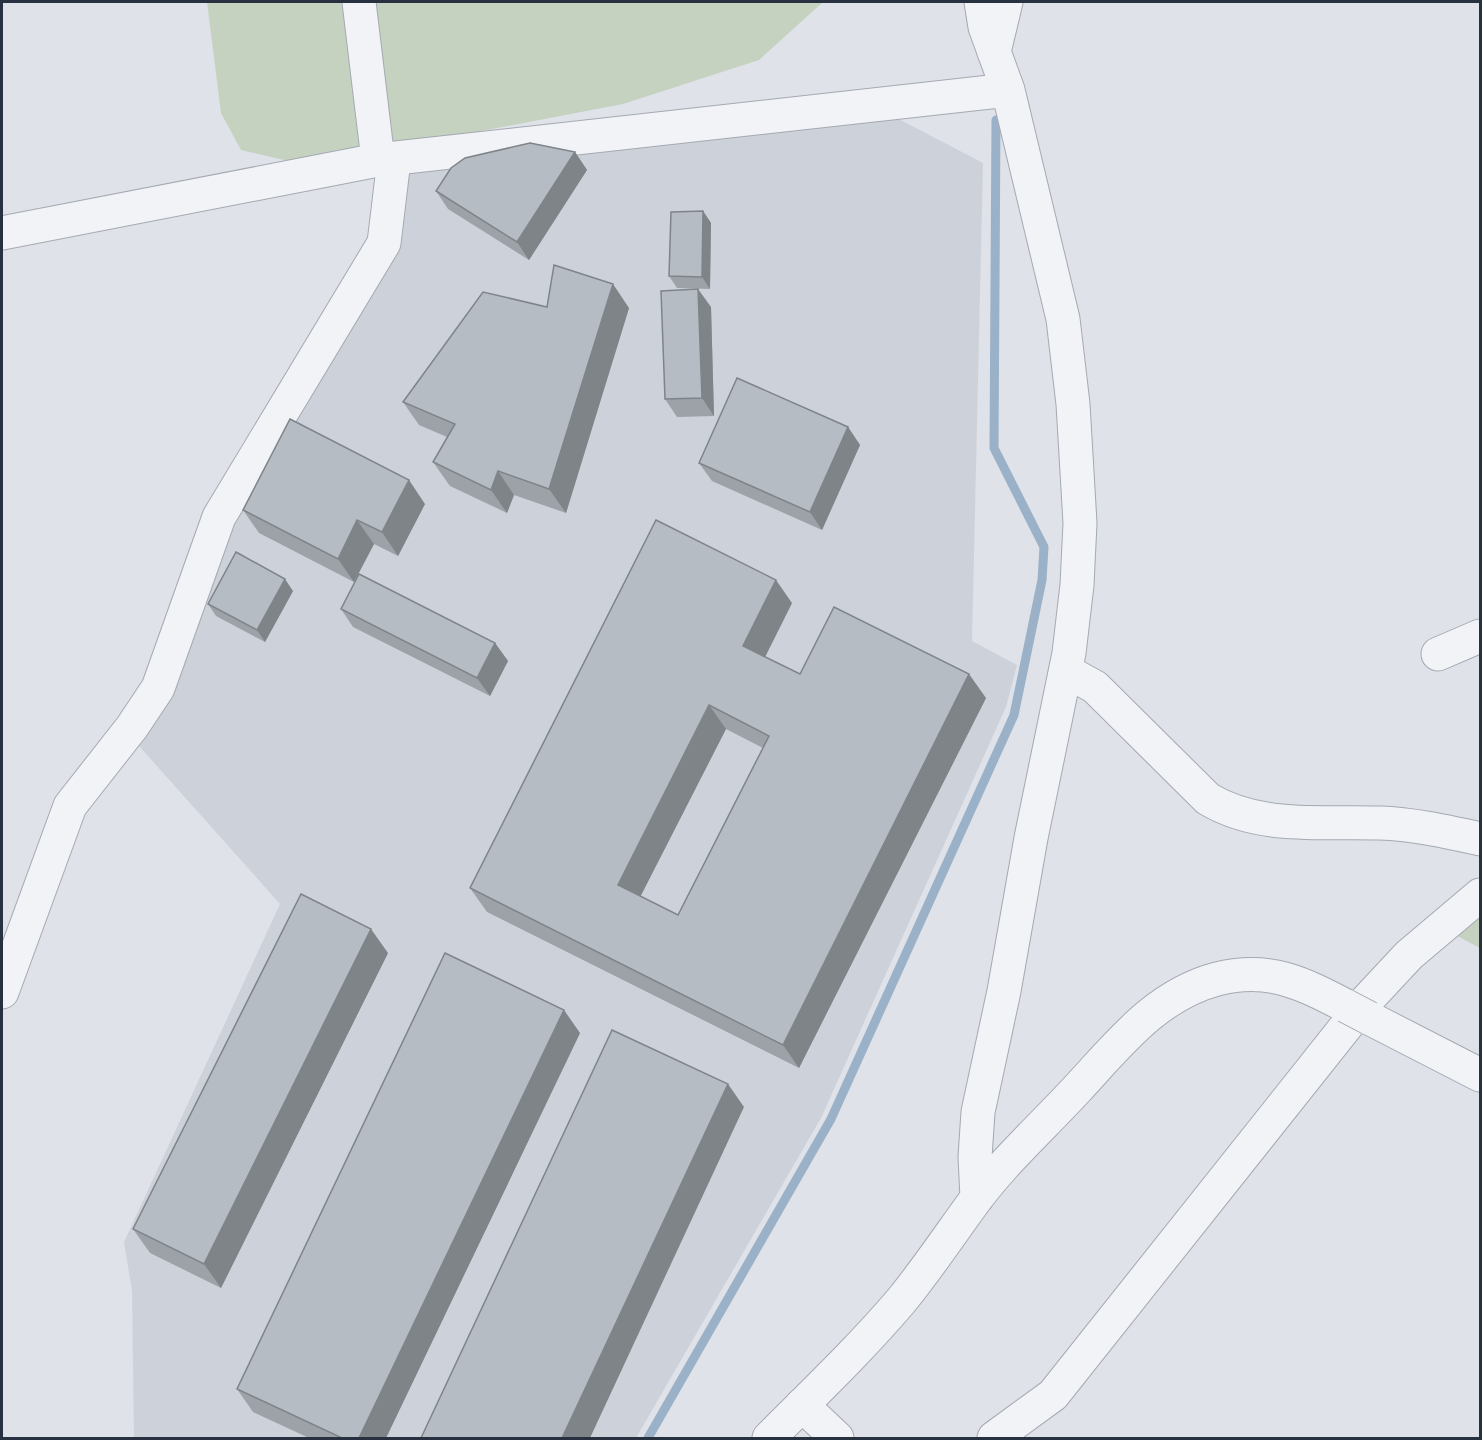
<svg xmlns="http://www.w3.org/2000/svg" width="1482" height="1440" viewBox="0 0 1482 1440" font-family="'Space Grotesk',sans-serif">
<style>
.built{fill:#cdd2da}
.green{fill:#c5d2c0}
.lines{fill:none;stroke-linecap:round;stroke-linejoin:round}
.stream{stroke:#9ab1c8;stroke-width:9}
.minor-casing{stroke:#a4a9b2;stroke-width:35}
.tertiary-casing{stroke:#a4a9b2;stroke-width:35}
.minor{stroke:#f1f3f6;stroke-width:33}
.tertiary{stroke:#f1f3f6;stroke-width:33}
.tertiary-bridge-casing{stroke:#a4a9b2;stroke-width:35;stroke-linecap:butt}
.tertiary-bridge{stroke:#f1f3f6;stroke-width:33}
.wall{fill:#9da2a9;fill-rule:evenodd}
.shaded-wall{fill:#7f8489}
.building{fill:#b6bcc4;stroke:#7f8489;stroke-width:1.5;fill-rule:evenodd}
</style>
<rect width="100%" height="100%" fill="#dfe2e8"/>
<path class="built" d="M895,117L983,163L972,641L1017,665L1006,707L821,1118L636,1438H134L132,1291L124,1242L280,904L139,746L184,656L231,516L406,170Z"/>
<path class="green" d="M207,2H823L759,60L623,104L372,152L288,161L241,150L221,113Z
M1480,906V948L1450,932Z"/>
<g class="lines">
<path class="stream" d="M648,1438L831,1119L1014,715L1042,580L1044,547L994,448L996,120"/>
<g class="minor-casing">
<path id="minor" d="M359,2L378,160
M994,52L1006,2
M1438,654L1480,636
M1066,671L1095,687L1208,799C1260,830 1321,821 1380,823C1413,824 1448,832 1480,839
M2,992L70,806L132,727L158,688L219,517L384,243L394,160
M802,1405L837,1438
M994,1438L1053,1395L1367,1000L1409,955L1480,895"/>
</g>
<g class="tertiary-casing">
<path id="tertiary" d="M2,233L378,160L1008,90
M1369,1018L1480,1075
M977,1198L975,1157L978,1112L1004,991L1031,838L1069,653L1077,585L1080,523L1073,404L1063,319L1008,90L985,27L981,2
M769,1438C814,1393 860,1349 901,1301C928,1268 951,1233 976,1199C1005,1160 1044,1125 1077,1089C1118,1045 1156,995 1217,979C1269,966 1302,983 1346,1006"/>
</g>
<use href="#minor" class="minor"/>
<use href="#tertiary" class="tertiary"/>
<g class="tertiary-bridge-casing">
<path id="tertiary-bridge" d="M1346,1006L1369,1018"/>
</g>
<use href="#tertiary-bridge" class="tertiary-bridge"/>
</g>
<path class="wall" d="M575,152L587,170L529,260L448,209L436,191Z
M703,211L711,223L710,289L677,288L669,276Z
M711,307L714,416L677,417L665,399Z
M629,308L566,513L514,495L507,513L450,486L433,462L447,437L419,425L403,402Z
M848,427L860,445L822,530L712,481L699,463Z
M425,504L398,556L374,544L354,582L259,533L243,510Z
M293,591L265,642L216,616L208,604Z
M792,603L765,657L800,674L986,698L799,1068L487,912L470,888ZM726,729L763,748L678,915L640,897Z
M341,609L495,643L508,661L490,696L353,627Z
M388,953L221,1288L150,1253L133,1229Z
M580,1033L386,1438H309L253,1412L237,1389Z"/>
<path class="shaded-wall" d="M575,152L587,170L529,260L517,242Z
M703,211L711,223L710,289L702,277Z
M613,284L629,308L566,513L549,489Z
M698,289L711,307L714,416L702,398Z
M848,427L860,445L822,530L810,512Z
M498,471L514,495L507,513L491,490Z
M409,480L425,504L398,556L382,532Z
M357,520L374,544L354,582L338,559Z
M285,579L293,591L265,642L257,630Z
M776,580L792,603L759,669L743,646Z
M495,643L508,661L490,696L477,678Z
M969,674L986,698L799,1068L783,1045Z
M709,705L726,729L634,909L618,885Z
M371,929L388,953L221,1288L204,1264Z
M564,1010L580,1033L386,1438H359Z
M728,1084L744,1107L590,1438H562Z"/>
<path class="building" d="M530,143L575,152L517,242L436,191L451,168L465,158Z
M703,211L702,277L669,276L671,212Z
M554,265L613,284L549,489L498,471L491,490L433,462L455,424L403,402L483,292L547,307Z
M698,289L702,398L665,399L661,291Z
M737,378L848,427L810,512L699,463Z
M290,419L409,480L382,532L357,520L338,559L243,510Z
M656,520L776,580L743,646L800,674L834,607L969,674L783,1045L470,888ZM709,705L769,736L678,915L618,885Z
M236,552L285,579L257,630L208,604Z
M359,574L495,643L477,678L341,609Z
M301,894L371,929L204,1264L133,1229Z
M445,953L564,1010L359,1438H342L237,1389Z
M612,1030L728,1084L562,1438H421Z"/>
<rect width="1482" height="1440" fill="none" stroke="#28313f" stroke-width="6"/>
</svg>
